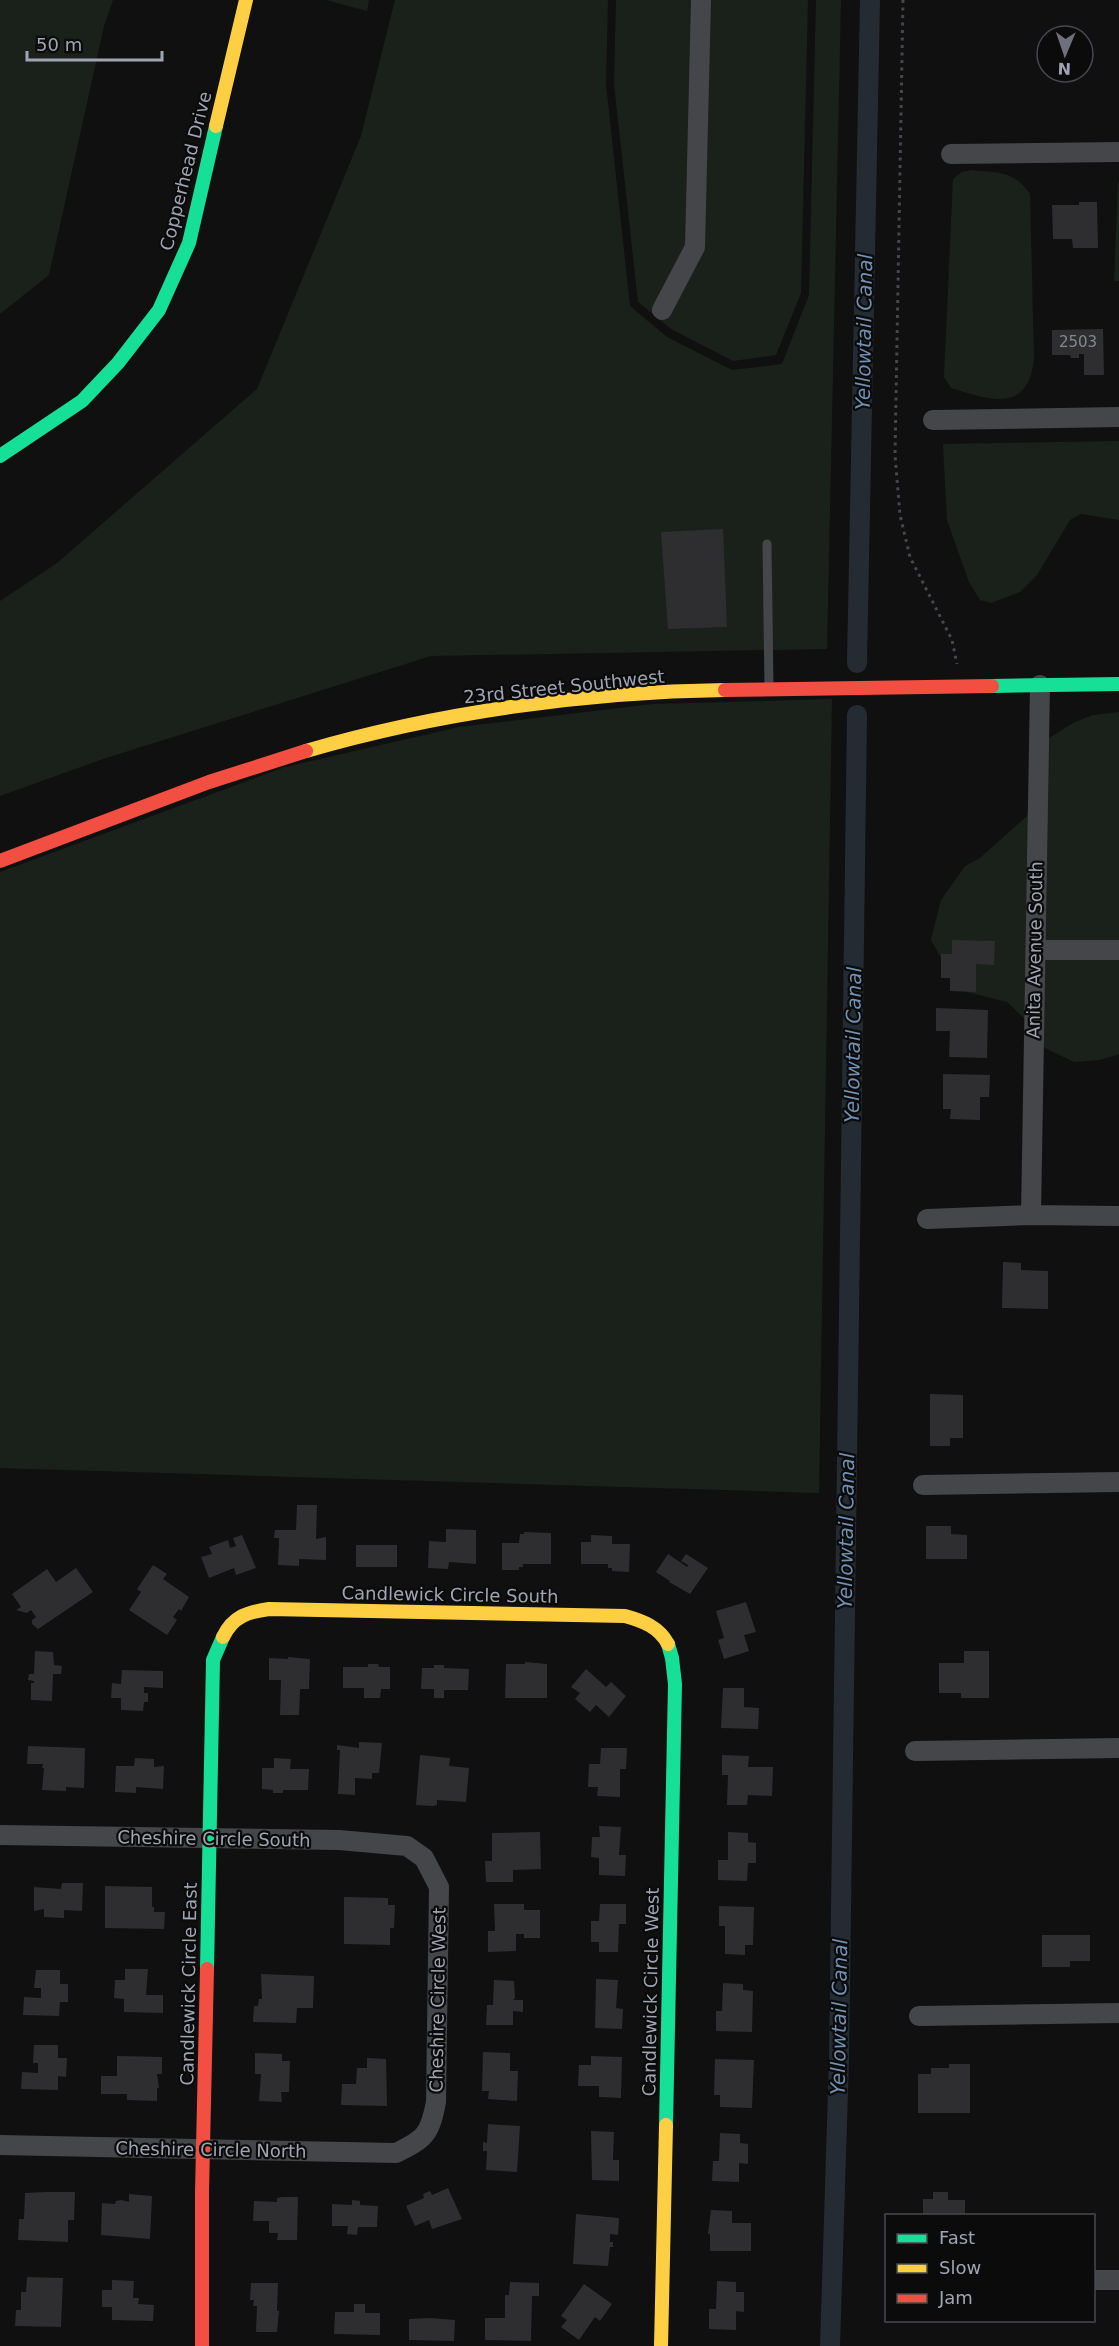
<svg xmlns="http://www.w3.org/2000/svg" width="1119" height="2346" viewBox="0 0 1119 2346" font-family="'DejaVu Sans',sans-serif">
<style>
.green{fill:#1a211b}
.lines{fill:none;stroke-linecap:round;stroke-linejoin:round}
.canal{stroke:#242b33;stroke-width:20}
.building{fill:#2e2e31}
.path{stroke:#46474c;stroke-width:3;stroke-dasharray:3 4.5;stroke-linecap:butt}
.lane{stroke:#45464a;stroke-width:9}
.street{stroke:#45464a;stroke-width:20}
.fast{stroke:#16e098;stroke-width:14}
.slow{stroke:#ffcf43;stroke-width:14}
.jam{stroke:#f24e42;stroke-width:14}
.labels{text-anchor:middle;stroke-width:4.5;stroke-linejoin:round;paint-order:stroke}
.number-label{font-size:15px;fill:#848793}
.street-label{font-size:18px;fill:#a0a5b4;stroke:#0b0b0c}
.water-label{font-size:20px;font-style:italic;fill:#7391b2;stroke:#0b0b0c}
</style>
<rect width="100%" height="100%" fill="#101011"/>
<path class="green" d="M0,0H113L104,26L49,275L0,314Z
M326,0H369L367,11Z
M395,0H608L606,84L630,306L667,337L732,370L782,364L809,295L816,0H841L827,649L431,656L103,759L0,796V601L57,563L257,389L361,136Z
M616,0H808L801,293L776,355L733,361L671,329L638,302L614,84Z
M971,170C997,173 1014,170 1030,194L1034,359C1028,414 990,400 951,388L944,377L953,179L962,172Z
M1119,180V281H1114L1118,182Z
M1119,441V520L1081,514L1070,520L1037,575L1020,592L991,603L980,600L969,582L947,520L943,444Z
M832,699L819,1493L0,1468V872L285,767L459,727L653,704Z
M1119,712V1054L1100,1060L1074,1062L1043,1047L1029,1023L1007,1002L970,993L958,987L931,940L941,900L965,866L980,858L1027,816L1034,768L1043,742L1073,723L1093,715Z"/>
<g class="lines">
<path class="canal" d="M857,663L870,0
M830,2346L839,2059L857,715"/>
</g>
<path class="building" d="M1079,202H1097L1098,248H1073L1072,239H1053L1052,205H1079Z
M1103,329L1104,375H1084V354H1079V358H1071L1070,355H1052V330Z
M723,529L727,627L668,629L661,532Z
M952,940L995,941L994,965L976,964V992L950,991V978H941V954H952Z
M936,1008L988,1010L987,1058L949,1057L950,1031H936Z
M943,1074L990,1075L989,1097H980V1120L950,1119L951,1109H943Z
M1003,1262L1021,1263V1270L1048,1271V1309L1002,1308Z
M930,1394L963,1395V1438H950V1446H930Z
M297,1505H317L316,1539L326,1537V1560L299,1559V1566L278,1565L279,1538H274L275,1530H296Z
M926,1526H951V1534L967,1535V1559H926Z
M446,1529L476,1530V1564L449,1562L448,1569L428,1568L429,1541L446,1542Z
M524,1532L551,1533V1564H523V1567H519V1570H502V1543H519L520,1534H524Z
M242,1535L256,1568L236,1575L234,1568L209,1578L201,1557L212,1554L209,1547L228,1540L230,1548L236,1546L233,1538Z
M591,1535L612,1536V1544H630L629,1572L612,1571V1568H608V1564H581V1542H591Z
M356,1545H397V1567H356Z
M668,1554L687,1567L688,1565L681,1561L686,1554L708,1568L690,1594L669,1582L670,1581L656,1572Z
M153,1565L167,1574L163,1579L189,1597L181,1611L179,1609L173,1617L177,1620L167,1635L129,1610L141,1592L137,1589Z
M76,1568L93,1592L38,1629L32,1624V1620L36,1617L31,1610L27,1613L16,1610L21,1607L12,1594L47,1569L56,1582Z
M746,1602L756,1632L744,1635L749,1651L724,1659L718,1640L724,1638L716,1611Z
M35,1651L53,1652L54,1665L62,1666L61,1674H53L52,1701L31,1700V1683H34V1681L28,1680L29,1674H34Z
M964,1651H989V1698H961V1693H939V1663H964Z
M288,1657L310,1659L309,1689H300L299,1715H280L281,1680H269V1658L288,1659Z
M525,1662L547,1664V1698H505L506,1664H525Z
M368,1664H378L379,1667H390V1689H381L380,1698H364V1688H343V1667H368Z
M434,1665H444V1668L469,1669L468,1690H444V1698H434V1689H421L422,1668H434Z
M586,1669L606,1687L611,1682L626,1696L609,1717L596,1705L590,1712L575,1699L580,1693L571,1687Z
M122,1670L163,1671V1688L144,1687V1693H148V1702H144L143,1711L121,1710V1698H111L112,1683L121,1684Z
M723,1688H744V1707L759,1708L758,1729L721,1728Z
M359,1742L382,1743L379,1773H372V1779L355,1778V1795L338,1794L340,1750H337V1745L359,1748Z
M28,1746L85,1748L84,1788L66,1787V1791L42,1790L44,1768H42L43,1764H27Z
M601,1748H627L626,1769H620V1797L597,1796L598,1787H588L589,1764H600Z
M420,1755L450,1758L449,1766L469,1768L466,1802L437,1800V1805L433,1806L416,1805Z
M722,1755L749,1756L748,1767H773L772,1796L748,1795L747,1805H727L728,1775H722Z
M135,1758L154,1759V1767L164,1766L163,1789L136,1787V1793L115,1792L116,1766H134Z
M274,1758L291,1759L290,1769H309L308,1790H283V1793H273V1790L262,1789V1768H274Z
M599,1826L621,1827L619,1855H626L625,1876L599,1875V1858L591,1857L592,1837H600Z
M540,1832L541,1869L513,1870V1882H486L485,1861H492V1833Z
M728,1832L748,1833V1842L756,1843V1863H748L747,1881L718,1880V1860H728Z
M62,1883H83L82,1911L64,1910V1918L44,1917V1909L34,1911V1887L61,1889Z
M105,1886L152,1887V1907H154V1912H165L164,1929L105,1928Z
M344,1897L388,1898V1905H395L394,1928H390V1945L344,1944Z
M494,1904H524V1910H540V1938H524V1934H516V1951L488,1952V1931H495Z
M600,1904H626V1924H619L618,1952H599V1942H591V1921H599Z
M719,1906L754,1907L753,1945H745V1955L725,1954V1926H719Z
M1042,1935H1090V1961H1070V1967H1042Z
M125,1969H148L146,1995H163V2013L124,2012V1999L114,1998L115,1980H125Z
M36,1970H60V1984H68V2002H60L59,2016L23,2015L24,1997L41,1998V1988H34Z
M261,1974L314,1976L313,2008H297L296,2023L253,2022L254,2006H258L259,1999H262Z
M596,1979L618,1980L616,2008L623,2009L622,2029L595,2028Z
M494,1980L514,1981L515,1998L513,2000H523V2012L513,2011V2025H486L487,2005H493Z
M723,1983L743,1984V1990L753,1991L752,2032L716,2031V2011H722Z
M34,2045H58V2058H67L66,2077L58,2076V2090L21,2089L22,2072L38,2073V2063H33Z
M483,2052L510,2053V2071H518L517,2101L488,2099L489,2091H482Z
M255,2053L282,2054V2061H290L289,2092H281L282,2102L259,2101L261,2074H255Z
M117,2056L162,2057V2074H157L159,2088H157V2101L127,2100V2094H101V2076H117Z
M591,2056L622,2057L621,2098L599,2097V2086H578L579,2065H591Z
M367,2058L386,2059L387,2106L341,2105L342,2084H356L357,2068H367Z
M715,2059L754,2060L752,2108L720,2107V2095H714Z
M949,2064H970V2113H918V2074H931V2068H949Z
M488,2124L520,2126L517,2172L486,2170L487,2151H483V2142L487,2143Z
M591,2131L614,2132L613,2160H619V2181L592,2180Z
M720,2133L740,2134V2143L748,2144V2164L739,2163V2182L712,2181L713,2161H719Z
M448,2188L462,2219L432,2229L429,2220L415,2226L406,2206L424,2198L423,2194L430,2191L432,2195Z
M46,2192H75L74,2220H68V2242L18,2240L19,2219H24L25,2193Z
M933,2192H948V2200H965V2216H923V2199H933Z
M129,2194L152,2196L150,2239L101,2235L102,2203L115,2204L116,2201L121,2200L129,2202Z
M282,2197H298L297,2240H277L278,2233H269V2221H253L254,2201L277,2202V2198Z
M352,2200L360,2201V2205L378,2206L377,2227H358L357,2235L347,2234L348,2226H332V2204L352,2205Z
M711,2210L732,2211V2223H751V2251H710V2234H708Z
M576,2214L619,2218L618,2235L610,2234V2242H613V2247H610L608,2266L573,2264Z
M27,2277L63,2278L61,2327L15,2326L16,2310H21V2292H26Z
M112,2280L134,2281L133,2298H139L138,2304L154,2305L153,2321L112,2320V2307H102V2290H112Z
M717,2281L736,2282V2292H744V2312L736,2311V2330L709,2329V2309H716Z
M510,2282L539,2283V2296H532L531,2341L485,2340V2318H505V2295H509Z
M251,2283H278L277,2311H279L277,2332H256L257,2306H253L254,2300H250Z
M584,2284L612,2304L600,2321L595,2317L579,2340L561,2327L567,2320L561,2316Z
M354,2304H365V2313H380V2335L334,2334L335,2312H354Z
M430,2318L455,2320L454,2341L409,2340V2319Z"/>
<g class="lines">
<path class="path" d="M903,0L895,455L900,515L910,557L952,640L957,664"/>
<path class="lane" d="M767,544L769,687"/>
<path class="street" d="M951,154L1119,152
M662,310L695,247L701,0
M933,420L1119,417
M1037,950H1119
M1031,1215L1040,685
M927,1219L1031,1215L1119,1216
M923,1485L1119,1482
M915,1751L1119,1748
M0,1835L339,1840L407,1846L424,1858L439,1887L436,2102C430,2134 425,2139 396,2153L0,2145
M919,2016L1119,2013
M1094,2280H1119"/>
<path class="fast" d="M0,456L82,401L118,363L159,310L189,243L216,126
M992,686L1119,684
M207,1969L213,1660L223,1637
M666,2125L675,1684L672,1658L668,1644"/>
<path class="slow" d="M216,126L246,0
M306,751C440,712 586,692 725,690
M223,1637C233,1616 248,1612 269,1609L625,1616C643,1621 659,1627 668,1644
M661,2346L666,2125"/>
<path class="jam" d="M725,690L992,686
M0,861L209,782L306,751
M202,2346V2192L207,1969"/>
</g>
<g class="labels">
<g class="number-label">
<text x="1078" y="347">2503</text>
</g>
<g class="street-label">
<text transform="translate(186 171) rotate(-76)" y="6">Copperhead Drive</text>
<text transform="translate(564 687) rotate(-6)" y="6">23rd Street Southwest</text>
<text transform="translate(1035 950) rotate(-89)" y="6">Anita Avenue South</text>
<text transform="translate(450 1595) rotate(1)" y="6">Candlewick Circle South</text>
<text transform="translate(214 1839) rotate(1)" y="6">Cheshire Circle South</text>
<text transform="translate(189 1984) rotate(-89)" y="6">Candlewick Circle East</text>
<text transform="translate(651 1992) rotate(-89)" y="6">Candlewick Circle West</text>
<text transform="translate(438 2000) rotate(-89)" y="6">Cheshire Circle West</text>
<text transform="translate(211 2150) rotate(1)" y="6">Cheshire Circle North</text>
</g>
<g class="water-label">
<text transform="translate(864 332) rotate(-89)" y="7">Yellowtail Canal</text>
<text transform="translate(853 1045) rotate(-89)" y="7">Yellowtail Canal</text>
<text transform="translate(846 1531) rotate(-89)" y="7">Yellowtail Canal</text>
<text transform="translate(839 2017) rotate(-89)" y="7">Yellowtail Canal</text>
</g>
</g>
<rect x="885" y="2214" width="210" height="108" fill="#0b0b0c" stroke="#47494f" stroke-width="1.5"/>
<rect x="897" y="2234" width="30" height="9" fill="#16e098" stroke="#47494f" stroke-width="1.5"/>
<text x="939" y="2244" font-size="18" fill="#a0a5b4">Fast</text>
<rect x="897" y="2264" width="30" height="9" fill="#ffcf43" stroke="#47494f" stroke-width="1.5"/>
<text x="939" y="2274" font-size="18" fill="#a0a5b4">Slow</text>
<rect x="897" y="2294" width="30" height="9" fill="#f24e42" stroke="#47494f" stroke-width="1.5"/>
<text x="939" y="2304" font-size="18" fill="#a0a5b4">Jam</text>
<g transform="translate(1065 54) rotate(182)"><circle r="28" fill="#0b0b0c" stroke="#47494f" stroke-width="1.5"/>
<path d="M0-4.5L10 22L0 15L-10 22Z" fill="#6e717b"/>
<text y="-9" font-size="16" font-weight="bold" text-anchor="middle" fill="#a0a5b4">N</text>
</g>
<path d="M27 51v9h135v-9" fill="none" stroke="#a0a5b4" stroke-width="3"/>
<text x="36" y="51" font-size="18" fill="#a0a5b4" stroke="#0b0b0c" stroke-width="4.5" paint-order="stroke">50 m</text>
</svg>
